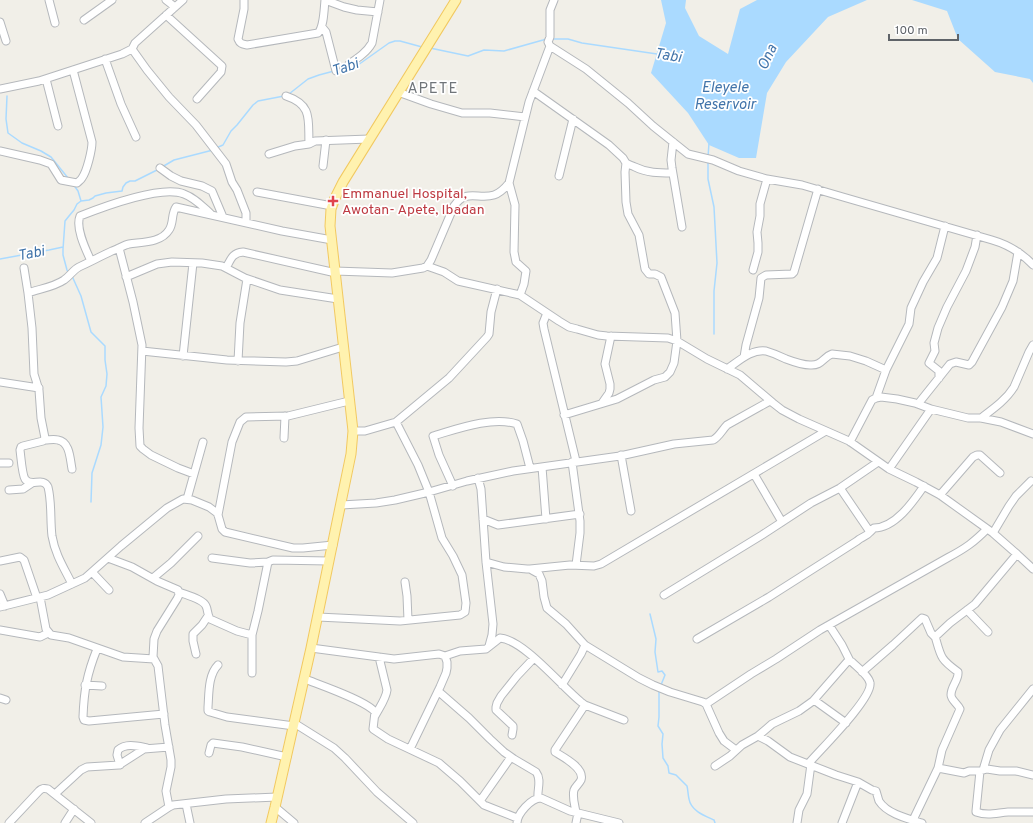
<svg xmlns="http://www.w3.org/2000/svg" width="1033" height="823" viewBox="0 0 1033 823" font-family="Overpass,sans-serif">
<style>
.water{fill:#aadaff}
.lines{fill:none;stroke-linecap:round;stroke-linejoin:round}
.stream{stroke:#aadaff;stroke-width:1.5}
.minor-casing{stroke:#b5b8bc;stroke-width:9}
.major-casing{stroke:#f2c960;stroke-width:11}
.minor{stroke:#fff;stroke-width:7}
.major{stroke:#fff2af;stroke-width:9}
.health-dot{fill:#e0444e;stroke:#fff;stroke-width:1.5}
.labels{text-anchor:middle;stroke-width:3.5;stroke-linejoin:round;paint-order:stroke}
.health-label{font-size:14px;fill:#be3a42;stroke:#fff;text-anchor:start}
.water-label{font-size:15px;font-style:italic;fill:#4174aa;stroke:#fff}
.neighbourhood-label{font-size:15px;letter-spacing:1px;fill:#70757a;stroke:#fff}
</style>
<rect width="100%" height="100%" fill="#f1efe8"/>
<path class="water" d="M661,0H686L685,8L699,36L728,54L740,9L757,0H867L828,17L786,62L767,93L756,158H739L709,145L688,113L651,73L666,23Z
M912,0H1033V83L1030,79L995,72L958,39L947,11Z"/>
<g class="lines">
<path class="stream" d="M552,39H568L582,43L657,54
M430,48L468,56L484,50L504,51L543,40L546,39
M338,70L341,69L347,70L358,65L389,43L395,41H400L422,47
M289,94L308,79L319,75L334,71
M7,96L6,119L8,133L22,143L41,151L51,157L68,178
M216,148L223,145L231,131L237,125L253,105L258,101L284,96
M708,157L709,143
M708,161V179L714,207L717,263L714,291V334
M162,167L174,160L213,150
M73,184L78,191L81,201
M0,259L49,250L63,247
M68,272L67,270L63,255V249L65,221L69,216L74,210L77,204L81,201L89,200L93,198L95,196L106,193L122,191L123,187L126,183L130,181H135L159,169
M72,276L81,296L91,332L105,346V360L107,374L106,386L101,397L103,427L101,445L92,473L91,502
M650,614L656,639L655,652L658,672L662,671L665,675L661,685
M659,690V717L658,726L663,734L662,744L663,758L668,766L669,773L676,775L687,786C688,790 688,795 689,799C691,811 705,816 714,820L715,823"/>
<g class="minor-casing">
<path id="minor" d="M49,0L55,23
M166,0L175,7
M244,0V9L238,39C240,44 242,44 247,45L318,33C324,27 324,9 325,0
M325,0L344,7L357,10L378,12
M166,15L222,66L221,72L197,99
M84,20L112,0
M0,22L6,41
M322,27L326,32L336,71
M550,46L586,69L628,103L653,126L688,154L713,160L739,171L767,179L802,185L843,197L992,240C1009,245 1021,252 1033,265
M132,49L147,70L169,97L196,125L226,164L232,182L237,190L246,213V222
M105,59L121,104L136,137
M349,64C358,58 367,52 372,43L380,0
M46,79L58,126
M0,89L39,81L122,54L132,49L135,43L183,0
M533,91L609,145L623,158L626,163L625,172L626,202L628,214L639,235L645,269L649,274H655L661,277L675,313L677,341L674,363L670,372L665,377L654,380L617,399L564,415
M398,92L431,104L462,113H490L525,117
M286,96C313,105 308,120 309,144
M673,142L671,160L672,168L682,227
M0,151L40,160L51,164L61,180L77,183C79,181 81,180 82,178C87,171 92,150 92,142L73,70
M269,154L295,146L309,144L315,141L369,139
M626,163C629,165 631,165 635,167C647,173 659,173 672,173
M323,166L326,140
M160,168L171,176L181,181L202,186L212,191L223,217
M559,176L573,119
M509,183L515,205L514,252L516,262L526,271L524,284L520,295
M257,192L332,206
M119,248L133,302L142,345L139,428L140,446L143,449L151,455L178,468L194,474
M91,261C86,250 75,228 80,216C103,207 162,185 184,194C195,198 202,206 211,214
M427,266L444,272L458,281L520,295L559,321L569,327L577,329L598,335L607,336L668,338L677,341L707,359L740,375L773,403L782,410L799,419L849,441L889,469L916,482L940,495L993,533L1017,554L1033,569
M24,268L28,293L32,328L34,374L39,390L41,418L45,438L43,441L23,446L21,447L20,450C21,457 22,474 25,479C31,488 43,476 48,487C52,503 50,520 52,536C55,554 64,568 72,584
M226,268C231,259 232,253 243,252L336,273
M753,270L758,252V243L757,232L760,216V204L767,179
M335,271L392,273L423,268L427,266L431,260L454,206C467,188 478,200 494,195C500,193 505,188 509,183L529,102L550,46L548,42L550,37V10L554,0
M126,277L157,264L172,262L202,263L222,266L245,278L280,290L338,299
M28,293C39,289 54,287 64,280C70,276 73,270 79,267C90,262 101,256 112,251C118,249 124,245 129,244C142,242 161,243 169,230C174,223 171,214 176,207L282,231L332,240
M547,313L543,323L544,329L576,461
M142,351L227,360L286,362L297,361L343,347
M183,356L193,263
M744,357L746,345L759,298L761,278L766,275L792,274L794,272L818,189
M238,361L240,323L247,279
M727,369C739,361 751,349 766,351C773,353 780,356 786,359C794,362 802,365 810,365C822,366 823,357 832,354L850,356L866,361L886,370
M939,378V371L929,363L935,351L934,343L938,328L947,307L966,271L975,247L977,235
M0,382L39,388
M876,398L886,370L909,324L911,308L923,282L937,258L945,226
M602,403L609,393L610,389V384L605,364L611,336
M918,404L950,364L956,362L969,365L972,362L1002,307L1013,281L1018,252
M981,418C993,409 1006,400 1014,387L1029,352L1033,345
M353,431H365L396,422L449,378L487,337L489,334L491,312L497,289
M284,438L285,416
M45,440C49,440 54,439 58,440C70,442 70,459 72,469
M850,442L872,400L876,398L881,397L897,399L915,403L931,409L968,418H981L1001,422L1033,434
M621,455L631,511
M572,462L580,521V533L576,565
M0,463H9
M542,467L546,519
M889,469L931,409
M754,474L782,522
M478,478L481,489L486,562L493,624L492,635L489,646
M453,486L439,455L433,436C457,429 492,416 517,424L523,441L530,468
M9,490L23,489L32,483
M940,495L973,457L977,455H980L1000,473
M187,499L203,442
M341,505L376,503L395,500L429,492L467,481L513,471L620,456L674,444L713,440C719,437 722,430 727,425L770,401
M218,515L232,442L240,422L246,417L288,416L349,401
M483,519L498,525L580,514
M870,532L874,528C895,528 913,502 924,486
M993,533L1009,506L1016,496L1031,481
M108,558L132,567L157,581L178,590L179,595L177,599L157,631L154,639L153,657L158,666L165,725L171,760V767L166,791L169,807
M212,558L250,563L268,562
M0,561L20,557L24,560L37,598
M486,562L504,567L527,569H530L539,574L542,581L544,597L547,608L566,624L585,645L639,678L653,685L670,692L703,702L706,704L719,733L724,741L736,750
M530,569L570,565L594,566L601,564L826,431
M92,572L109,590
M153,578L171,563L198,536
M405,582L407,596L408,620
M179,592C186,595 203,599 206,606C208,610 207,614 210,619L237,631L252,635
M0,594L5,606
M664,595L762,535L811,503L840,488L878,462
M40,597L46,629L51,635L69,638L123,657L154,659
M0,607L48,595L85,578L121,546L167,508L183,499L192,500L209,507L217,513L218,515L222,529L225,532L293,548H303L333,545
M967,610L988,632
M318,617L400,621L460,615L465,612L466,603L462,575L453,556L442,538L429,492L418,465L396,422
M829,625L842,645L850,661
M0,630L40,637L48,633
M935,636C941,657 940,659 958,672C959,680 951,686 951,695C951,700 958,704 960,709L942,750L938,768
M697,639L769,597L857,541C861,537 866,537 870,532L840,488
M311,648L394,659L439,654L445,656L447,662V668L446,673L440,687L410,749
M97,649C87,674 84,690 83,717L84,720L89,721L164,714
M196,654L193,641V634L202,625L208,616
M445,656L460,651L486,649L500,638C524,640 561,686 581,702L585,705L624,720
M218,665C208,675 209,694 208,707V711L210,712L227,717L294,726
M862,672L893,645L922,618L925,619L931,633L935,637L950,623L975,604L1017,554
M252,673V635L258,611L268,562L273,560L329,561
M305,679C320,685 367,701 375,712L373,729L388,739L439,763L460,781L484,805L517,818
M85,685L102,686
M562,685L581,654L585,645
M438,691L469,718L490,739L504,752L514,759L536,772C542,780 537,789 538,798
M0,698L6,700
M814,700L846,723
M706,704L751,674L776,659L820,630L949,557C966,548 974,542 987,529
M375,716C379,708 386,699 387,690L379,657
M294,723L334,748L345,758L377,792L413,823
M512,735L513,729V726L496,710V707L497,703L501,696L517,676L534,658
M758,736L772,724L799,711L813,701L847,662L850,661L852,662C857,667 869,676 870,683C873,698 820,750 809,763
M209,753L211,745L213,743L242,747L287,757
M120,765L117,755L118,750C126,743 137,746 147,748
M715,766L730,756L742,745L758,736L768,741L790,757L836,775L858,782L872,790L876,791C877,794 878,798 879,801C887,814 909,819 922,823
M983,770L989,750L1000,730L1033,689
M980,771L976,811V812C988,816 996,813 1008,812C1016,812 1024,812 1033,812
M55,794L81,770L87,767L119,765L144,749L169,747
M480,801L511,757
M186,804L190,823
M275,807L294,823
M576,812C575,806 572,797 574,790C575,787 579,784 581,780C585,768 563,757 555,752V750L585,705
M913,820L938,768L964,773L969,771H980L987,769L1000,771H1016L1033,775
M9,823L39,791C42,788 44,788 48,789L91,823
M65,823L74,809
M145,823L169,807L173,805L226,799L277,797
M517,823C517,814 531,798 541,798L570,811L619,823
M576,823L578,813
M797,823L799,810L807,794L811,764
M842,823L858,782"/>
</g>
<g class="major-casing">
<path id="major" d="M271,823L275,807L311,648L351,454L353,431L330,226L331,209L335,198L343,182L456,0"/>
</g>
<use href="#minor" class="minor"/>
<use href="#major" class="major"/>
</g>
<path class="health-dot" d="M331 195h4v4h4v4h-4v4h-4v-4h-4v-4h4z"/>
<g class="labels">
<g class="health-label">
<text x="342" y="198">Emmanuel Hospital,<tspan x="342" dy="16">Awotan- Apete, Ibadan</tspan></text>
</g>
<g class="water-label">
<text transform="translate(668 55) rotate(9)" y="5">Tabi</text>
<text transform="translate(767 57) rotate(-65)" y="5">Ona</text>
<text transform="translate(345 67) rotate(-19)" y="5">Tabi</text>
<text x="725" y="92">Eleyele<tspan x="725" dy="17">Reservoir</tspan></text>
<text transform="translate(31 253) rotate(-11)" y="5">Tabi</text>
</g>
<g class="neighbourhood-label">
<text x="433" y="93">APETE</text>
</g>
</g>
<path d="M889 34v6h69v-6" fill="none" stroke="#5f6368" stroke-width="2"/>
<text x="895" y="34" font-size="12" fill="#5f6368" stroke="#ffffff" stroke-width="3" paint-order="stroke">100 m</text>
</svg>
